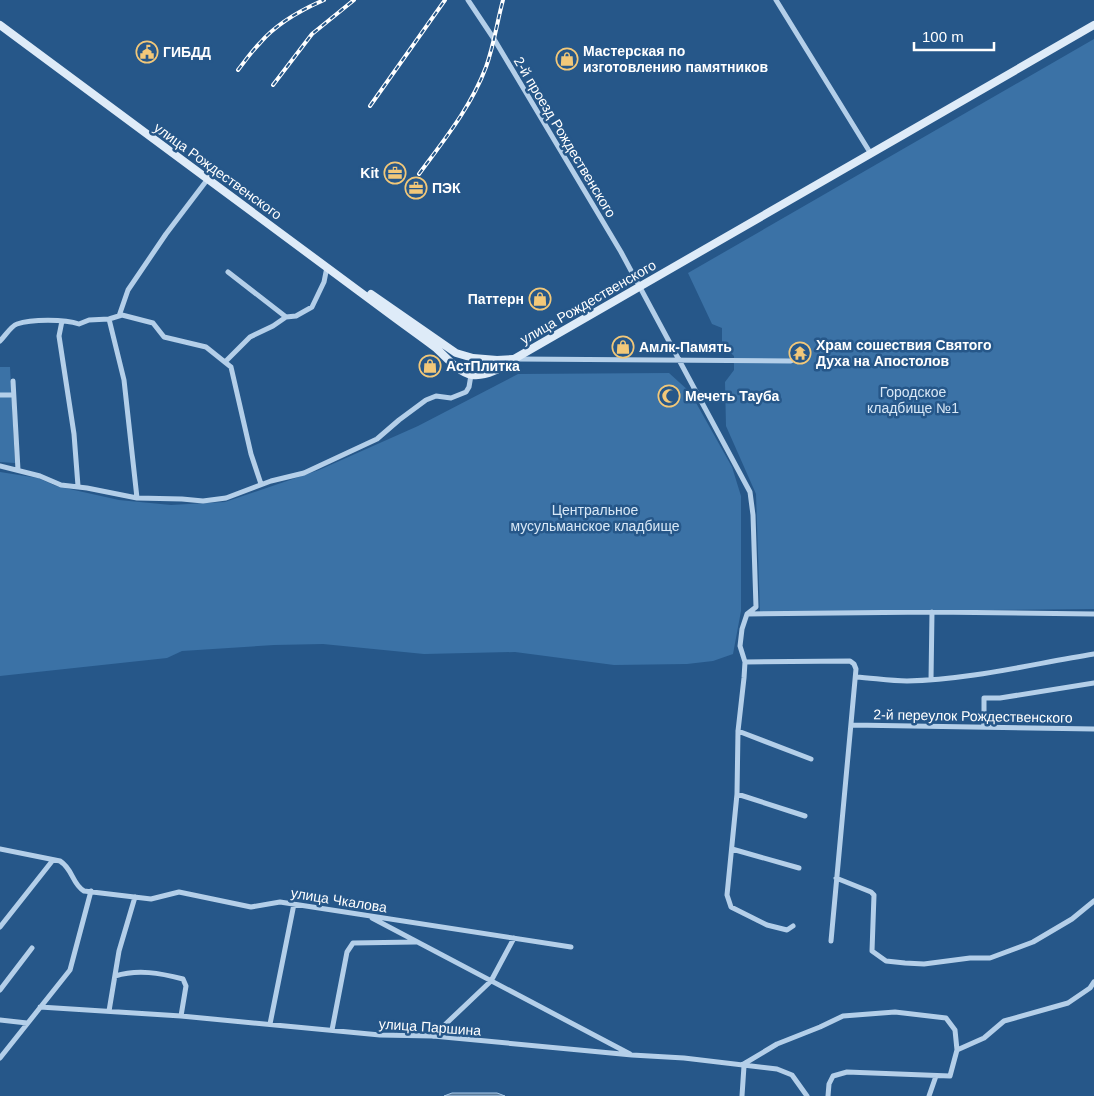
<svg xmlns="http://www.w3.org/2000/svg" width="1094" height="1096" viewBox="0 0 1094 1096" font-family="Arial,sans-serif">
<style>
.green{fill:#3b72a6}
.water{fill:#587a9b;stroke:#a8caea}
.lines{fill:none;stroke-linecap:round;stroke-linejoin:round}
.street{stroke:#b4cfe9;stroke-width:5}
.secondary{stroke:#deebf8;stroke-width:8}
.rail-casing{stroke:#fff;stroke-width:4}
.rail{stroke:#265789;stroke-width:2;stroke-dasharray:5.5;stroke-linecap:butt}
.labels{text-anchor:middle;stroke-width:5;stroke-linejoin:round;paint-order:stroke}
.poi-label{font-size:14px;font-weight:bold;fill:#fff;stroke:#265789;text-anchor:start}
.street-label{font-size:14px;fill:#fff;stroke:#265789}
.park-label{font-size:14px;fill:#d8e8f7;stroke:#265789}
</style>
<rect width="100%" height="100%" fill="#265789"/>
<path class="green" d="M1094,39V609L760,612L756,494L726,426L725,382L734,370V356L722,345V328L712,324L688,273Z
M0,367H10L15,463L0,462Z
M669,373L690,392L732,467L741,496V611L733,654L713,661L687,664L614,665L515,652L424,654L323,644L274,645L182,651L167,658L0,676V472L38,478L56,486L119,500L171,505L225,502L319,470L418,426L518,374Z"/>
<path class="water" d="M452,1093H497L505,1096H444Z"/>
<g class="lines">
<path class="street" d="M468,0L494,39L621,252L750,492L753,515L756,607L747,614L742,629L740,646L745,662L744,678L738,731L737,794L727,895L731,907L767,925L787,930L793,926
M776,0L871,154
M228,272L286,317
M119,316L128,290L166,234L207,180
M109,319L124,380L137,498
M62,321L59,336L74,434L78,486
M0,341C5,336 11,326 17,324C31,319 65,319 79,324L89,320L109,319L122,315L153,323L164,337L206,347L231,367L251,454L261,484
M517,359L791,361
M225,362L250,337L273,326L286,317L296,316L312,307L324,282L327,267
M13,381L18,470
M0,395H13
M0,466L40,476L61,485L87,488L137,498L182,499L203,501L226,498L271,481L304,473L377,439L399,420L426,400L436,396L451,398L466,392L469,387L471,375
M747,614L932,612L1094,614
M745,662L850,661L854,664L856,669L831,941
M856,677C873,678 890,681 907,681C969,680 1032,664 1094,654
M931,680L932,612
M852,725L1094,729
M984,727V698H1000L1094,683
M738,731L811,759
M737,794L805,816
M0,849L60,861C73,869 72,884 84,891L151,899L179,892L251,907L280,902L571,947
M732,849L799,868
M836,878L871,892L874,895L872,951L886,961L905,963L924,964L970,958H990L1033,942L1072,919L1094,901
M372,918L630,1054
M0,927L53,860
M115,976C138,969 160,973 183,979L186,986L181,1016
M0,990L32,948
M40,1007L181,1016L380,1035L433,1036L632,1055L684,1058L777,1069L792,1075L807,1096
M109,1011L119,951L135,897
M0,1020L27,1023
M270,1024L294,904
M332,1030L347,952L353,943L415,942
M433,1036L491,981L514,938
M0,1058L70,970L91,891
M742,1065L777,1044L820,1027L843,1016L895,1012L946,1018L955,1030L957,1050
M742,1096L744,1066
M828,1096L829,1084L833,1076L847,1072L950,1076L957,1050L984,1038L1004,1021L1068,1003L1090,988L1094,982
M929,1096L936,1076"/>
<path class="secondary" d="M0,25C129,121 258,216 387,312C403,324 420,336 436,348C446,357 459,373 472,375C488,377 502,367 514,359L1094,25
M371,294L456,353L473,358L497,360L513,359"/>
<g class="rail-casing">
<path id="rail" d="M238,70C245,61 252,51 260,43C277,23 301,10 324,0
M273,85L312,34L354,0
M370,106L445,0
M419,174C444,140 471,107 486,67C494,45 497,22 503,0"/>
</g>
<use href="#rail" class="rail"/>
</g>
<defs>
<g id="civic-ring" transform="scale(1.125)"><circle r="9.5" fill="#265789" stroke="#f2c879" stroke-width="1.5"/><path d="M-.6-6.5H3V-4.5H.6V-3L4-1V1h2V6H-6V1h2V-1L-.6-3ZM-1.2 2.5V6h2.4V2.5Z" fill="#f2c879"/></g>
<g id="shop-ring" transform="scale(1.125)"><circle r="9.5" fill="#265789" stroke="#f2c879" stroke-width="1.5"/><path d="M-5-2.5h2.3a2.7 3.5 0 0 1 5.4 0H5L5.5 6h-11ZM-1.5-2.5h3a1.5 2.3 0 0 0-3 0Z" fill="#f2c879"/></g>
<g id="office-ring" transform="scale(1.125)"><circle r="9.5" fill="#265789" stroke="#f2c879" stroke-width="1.5"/><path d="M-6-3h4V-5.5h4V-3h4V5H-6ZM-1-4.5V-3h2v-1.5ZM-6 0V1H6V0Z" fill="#f2c879"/></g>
<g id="temple-ring" transform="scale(1.125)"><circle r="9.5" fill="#265789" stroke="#f2c879" stroke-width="1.5"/><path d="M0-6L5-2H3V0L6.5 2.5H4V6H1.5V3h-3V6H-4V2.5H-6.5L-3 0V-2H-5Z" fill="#f2c879"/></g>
<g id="mosque-ring" transform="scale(1.125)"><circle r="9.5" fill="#265789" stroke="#f2c879" stroke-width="1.5"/><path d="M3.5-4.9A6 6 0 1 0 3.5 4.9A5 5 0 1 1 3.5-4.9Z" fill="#f2c879"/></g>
</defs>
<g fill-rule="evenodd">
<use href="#civic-ring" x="147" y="52"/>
<use href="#shop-ring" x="567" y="59"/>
<use href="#office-ring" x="395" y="173"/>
<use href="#office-ring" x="416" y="188"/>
<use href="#shop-ring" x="540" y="299"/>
<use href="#shop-ring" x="623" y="347"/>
<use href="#temple-ring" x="800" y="353"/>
<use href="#shop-ring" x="430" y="366"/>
<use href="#mosque-ring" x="669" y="396"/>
</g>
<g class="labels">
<g class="poi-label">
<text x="583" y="56">Мастерская по<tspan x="583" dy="16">изготовлению памятников</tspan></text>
<text x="163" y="57">ГИБДД</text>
<text x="379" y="178" text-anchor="end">Kit</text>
<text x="432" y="193">ПЭК</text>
<text x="524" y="304" text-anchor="end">Паттерн</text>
<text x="816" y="350">Храм сошествия Святого<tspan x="816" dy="16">Духа на Апостолов</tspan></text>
<text x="639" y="352">Амлк-Память</text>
<text x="446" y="371">АстПлитка</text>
<text x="685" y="401">Мечеть Тауба</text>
</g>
<g class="street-label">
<text transform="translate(565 137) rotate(59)" y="5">2-й проезд Рождественского</text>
<text transform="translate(218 171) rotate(36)" y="5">улица Рождественского</text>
<text transform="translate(588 302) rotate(-30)" y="5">улица Рождественского</text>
<text transform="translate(973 716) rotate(1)" y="5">2-й переулок Рождественского</text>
<text transform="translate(339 900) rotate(9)" y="5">улица Чкалова</text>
<text transform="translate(430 1027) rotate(4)" y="5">улица Паршина</text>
</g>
<g class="park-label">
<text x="913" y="397">Городское<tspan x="913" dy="16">кладбище №1</tspan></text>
<text x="595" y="515">Центральное<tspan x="595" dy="16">мусульманское кладбище</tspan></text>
</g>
</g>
<path d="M914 42v8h80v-8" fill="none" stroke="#ffffff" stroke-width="2.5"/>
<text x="922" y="42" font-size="15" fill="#ffffff" stroke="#265789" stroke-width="4" paint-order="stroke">100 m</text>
</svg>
